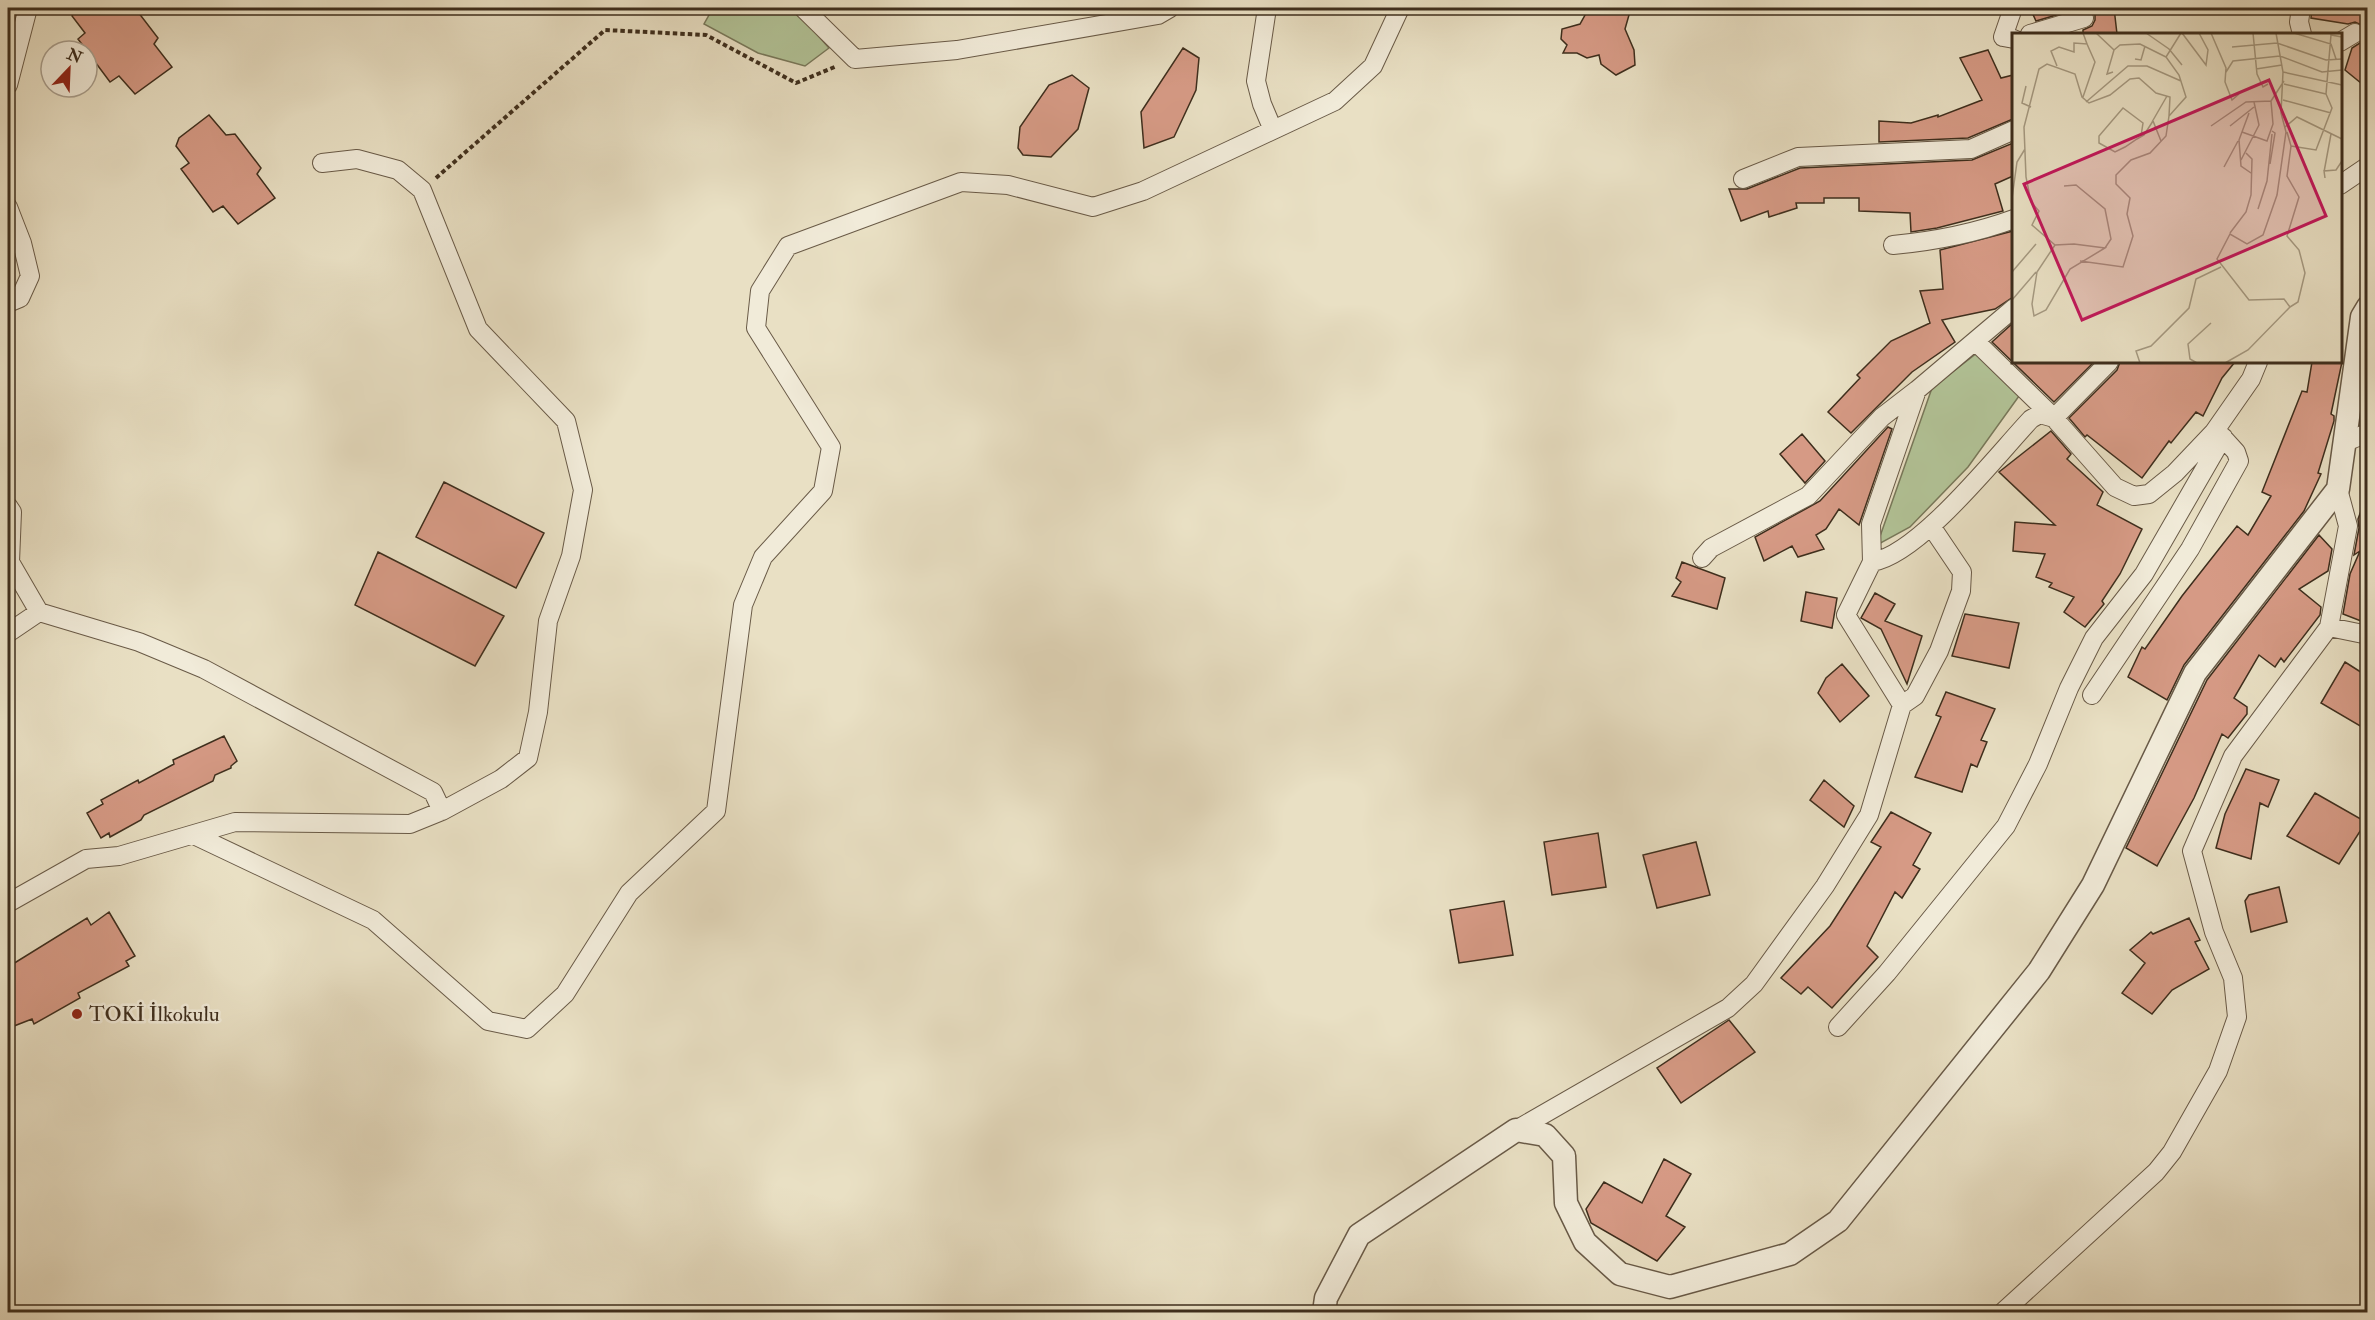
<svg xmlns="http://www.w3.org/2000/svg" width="2375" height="1320" viewBox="0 0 2375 1320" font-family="'IM FELL Double Pica',serif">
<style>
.green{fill:#b2c397;stroke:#78785a;stroke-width:1.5}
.building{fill:#d69a85;stroke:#3e2e1d;stroke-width:1.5}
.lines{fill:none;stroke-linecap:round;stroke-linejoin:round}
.minor-casing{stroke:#695a47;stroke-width:20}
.tertiary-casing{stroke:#695a47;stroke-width:25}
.path{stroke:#3e2e1d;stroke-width:4;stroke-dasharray:4.5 3;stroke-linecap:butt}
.minor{stroke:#f1ebd9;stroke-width:18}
.tertiary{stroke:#f1ebd9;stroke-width:22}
.poi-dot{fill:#8f2418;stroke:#f1ebd9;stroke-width:2}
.labels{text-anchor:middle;stroke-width:5;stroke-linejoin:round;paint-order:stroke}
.poi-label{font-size:21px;fill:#3e2e1d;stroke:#f1ebd9;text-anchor:start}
.inset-road{fill:none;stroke:#a59981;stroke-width:1.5}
.view{fill:#c2185b;fill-opacity:0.15;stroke:#c2185b;stroke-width:3}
.inset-edge{fill:none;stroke:#3e2e1d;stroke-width:3}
</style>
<rect width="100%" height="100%" fill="#e9e0c4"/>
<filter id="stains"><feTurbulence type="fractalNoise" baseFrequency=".00333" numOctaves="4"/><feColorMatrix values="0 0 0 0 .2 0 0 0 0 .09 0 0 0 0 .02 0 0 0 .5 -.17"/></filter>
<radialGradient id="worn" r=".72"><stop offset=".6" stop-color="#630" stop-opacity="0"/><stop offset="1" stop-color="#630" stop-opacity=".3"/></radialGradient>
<path class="green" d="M713,8H794L829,48L805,66L758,53L704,24Z
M1977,353L2019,396L1968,467L1910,527L1877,545L1932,388Z"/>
<path class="building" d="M76,8H135L158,38L154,44L172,67L135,94L119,76L110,82L78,39L85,33L72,16Z
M1589,8H1631L1625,29L1634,50L1635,65L1616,75L1601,64L1599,55L1587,58L1577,53H1563L1567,45L1561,39L1562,29L1580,24Z
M2030,8H2080L2036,21Z
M2088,8H2114L2117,34H2083V30L2092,26L2095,20V14Z
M2312,8H2367L2366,27L2355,22L2348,24L2311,18Z
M2363,41H2367V88L2345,70L2352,48Z
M1183,48L1199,58L1196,90L1174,137L1144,148L1141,112Z
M1988,50L2001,78L2013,75V119L1968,138L1879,142V121L1911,123L1938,115V117L1982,100L1960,58Z
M1072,75L1089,88L1078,129L1051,157L1023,155L1018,148L1020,127L1049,85Z
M209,115L226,135L235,134L261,168L257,174L275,198L238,224L223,206L213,212L181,169L189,163L176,146L179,138Z
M2013,143V176L1995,184L2003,211L1937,228L1911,232L1910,213L1859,211V198H1824V203H1796L1797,208L1769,217L1768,211L1741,221L1729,189H1747L1800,168L1972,160Z
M2013,231V297L1995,309L1942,320L1955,342L1912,372L1851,433L1828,412L1860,378L1857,375L1891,341L1930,323L1920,291L1943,289L1940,250Z
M2013,323V362H2094L2054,402L1992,342Z
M2120,362H2235L2222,378L2203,416L2196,412L2171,443L2169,441L2142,478L2087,435L2085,437L2069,418L2117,370Z
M2312,362H2342L2331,414L2334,416V421L2318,473L2321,474L2304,511L2184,665L2167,700L2128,677L2142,647L2145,649L2182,596L2237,526L2248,535L2271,496L2262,492L2302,391L2307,392Z
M1888,427L1892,429L1859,525L1839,509L1826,529L1816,535L1824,549L1798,557L1792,546L1764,561L1755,537L1820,501Z
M2051,431L2071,454L2067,459L2103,492L2097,505L2142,529L2120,574L2102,601L2104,604L2085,627L2064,612L2074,597L2049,587L2052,583L2036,577L2045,554L2013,551L2015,522L2055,525L1999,472Z
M1802,434L1825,461L1805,483L1780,454Z
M444,482L544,533L516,588L416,537Z
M2366,497L2367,603L2361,621L2343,614L2350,574L2360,551L2354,555L2359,528L2358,519Z
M2319,535L2332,549L2328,571L2299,589L2321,607L2320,615L2284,662L2281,658L2275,667L2259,655L2234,698L2247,707V714L2228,738L2222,734L2194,798L2157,866L2126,848L2207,680Z
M378,552L504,616L475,666L355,605Z
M1682,562L1725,578L1717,609L1672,596L1681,582L1676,578Z
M1806,592L1837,598L1832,628L1801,621Z
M1875,593L1895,604L1885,621L1922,636L1907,684L1881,629L1861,618Z
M1965,614L2019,623L2009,668L1952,656Z
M2345,662L2367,676V730L2321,703Z
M1842,664L1869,696L1840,722L1818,693L1826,678Z
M1946,692L1995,709L1981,740L1987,742L1977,767L1971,764L1962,792L1915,777L1941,717L1936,715Z
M224,736L237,761L231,766V768L215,775L213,781L144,815L141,820L110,837L109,833L101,838L87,813L103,804L101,800L138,780L139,783L174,764L173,760Z
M2246,769L2279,780L2268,807L2260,803L2251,859L2216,848L2225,814Z
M1824,780L1854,806L1844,827L1810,800Z
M2315,793L2366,822L2339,864L2287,836Z
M1891,812L1931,833L1913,865L1920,869L1902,898L1895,892L1867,946L1878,957L1832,1008L1808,987L1801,994L1781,978L1830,926L1881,847L1871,842Z
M1598,833L1606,887L1552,895L1544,842Z
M1696,842L1710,895L1657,908L1643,855Z
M2279,887L2287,922L2251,932L2245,901L2249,895Z
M1504,901L1513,955L1459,963L1450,910Z
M109,912L135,956L126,961L129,966L78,993L80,998L34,1024L32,1019L14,1026L8,1017V967L87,918L91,925Z
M2189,918L2200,940L2195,942L2209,969L2172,990L2152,1014L2122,993L2145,963L2130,950L2151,932L2153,934Z
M1729,1020L1755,1052L1681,1103L1657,1068Z
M1664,1159L1691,1174L1666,1216L1685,1227L1657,1261L1591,1223L1586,1209L1604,1182L1642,1203Z"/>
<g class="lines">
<g class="minor-casing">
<path id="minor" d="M803,8L855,59L957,50L1158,15L1170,8
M1267,8L1256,81L1262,104L1273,130
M2013,8L2003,37L2014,39
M2301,8L2299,22L2302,34
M2030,34L2084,18
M2340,42L2355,33
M8,85L28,8
M322,163L357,159L398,170L422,190L478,329L566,421L583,490L571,556L548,621L538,712L528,758L501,779L442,811
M1743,179L1798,157L1971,149L2014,130
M2340,185L2368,166
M8,207L22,243L30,276L20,298L8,303
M1893,245C1936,241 1973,234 2014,219
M1975,341L2054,418L2115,487L2134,496L2149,494L2175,473L2214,432L2251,379L2258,362
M2054,418L2109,362
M2345,442L2368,433
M8,506L12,512L10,562L39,612
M1702,558L1711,548L1808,496L1882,417L1917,390
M1872,562C1919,555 1997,455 2031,419L2040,414L2054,418
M2329,627L2368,635
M8,633L39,612L139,642L204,669L433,792L442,811L410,824L235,822L119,856L86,859L8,903
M2092,695L2190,549L2239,461L2236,452L2216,430
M1902,705L1846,615L1872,562L1871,524L1917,390L2014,308
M194,835L373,920L488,1021L527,1029L565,994L629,893L716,811L743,605L763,557L823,491L831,447L756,328L760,291L788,246L961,182L1008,185L1093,207L1143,191L1335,101L1373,66L1400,8
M1838,1027L1887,973L2006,826L2038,764L2069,688L2094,638L2144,574L2223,437
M1516,1130L1728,1008L1754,984L1825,886L1869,815L1902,705L1915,696L1939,651L1961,591L1962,572L1931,526
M2003,1312L2156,1172L2172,1152L2218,1071L2237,1017L2233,978L2214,932L2192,851L2233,756L2329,627L2348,526L2338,489"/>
</g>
<g class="tertiary-casing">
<path id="tertiary" d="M1324,1312L1326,1298L1359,1235L1516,1130L1545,1135L1564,1156L1566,1203L1585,1242L1620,1274L1670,1287L1790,1254L1838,1221L2039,971L2093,885L2195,673L2338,489L2362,317L2368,307"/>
</g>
<path class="path" d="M436,178L605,30L706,35L796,83L837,66"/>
<use href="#minor" class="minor"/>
<use href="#tertiary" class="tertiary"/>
</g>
<circle class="poi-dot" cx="77" cy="1014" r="6"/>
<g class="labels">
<g class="poi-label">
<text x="89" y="1021">TOKİ İlkokulu</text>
</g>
</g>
<g transform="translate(2012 33)">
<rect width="330" height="330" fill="#e9e0c4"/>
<path class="inset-road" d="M84,0L102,17L95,41L101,39M134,0L157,16L170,32M170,0L194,32L196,17L187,0M199,0L214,35L213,49L220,67L227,61M241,0L245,41L251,54L256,51M282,0L319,11L324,26M220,14L265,10L314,27L330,26M102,17L108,12L128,11L154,24M123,26L129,27L133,13M45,33L39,18L47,14L62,19V10L75,11L71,0M244,36L270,32M214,39L221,28L268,23L310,39L330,37M271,39L330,52M272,51L314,61M14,53L10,70L19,74M71,64L83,29L75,11M271,67L319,80M259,68L272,48M74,69L116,33H135L169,48M237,80L227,107L229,133L239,140M140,89L155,63M199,93L234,69L259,68L261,91L255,108L230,99M218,93L242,74M273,94L285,84L330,106M275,99L279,113L275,143L287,164L275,203L287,217L293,240L286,269L278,274M129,103L131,90L111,75L87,103V110L103,119L113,114L125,106L132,102L141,88L149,108M279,113L304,117L320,75L314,61L319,2L330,4M229,127L247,92L242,69M258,131L263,100L260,98M212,134L226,108M312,139L319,101M313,145L312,138L324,137L330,128M52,153L64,152L93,176L99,206L93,215M0,165L5,129L13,116M246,176L255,148L260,101M218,200L234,179L239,162L240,126L234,120M62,211L93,215L58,236L34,277L22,283L20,271L25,239L43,212ZM43,212L20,192L27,178L19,169L14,144L12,94L27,36L35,31L63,41L70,64L77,70L98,62L118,46L127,45L144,60L158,64L157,83M68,228L111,234L121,203L115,181L118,165L104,151V142L119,127L138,120L154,103L157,83L174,64L167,42L154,24L169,0M0,239L24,211M0,267L24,239M128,330L124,318L139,313L177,275L184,246L209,234M185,330L178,326L176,311L199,290M213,330L236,317L278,274L272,266L237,267L205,226L218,201L235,211L251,202L265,162L274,99L269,80L271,39L264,0"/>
<path class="view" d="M257,47L314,183L70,287L12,151Z"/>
<rect width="330" height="330" class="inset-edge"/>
</g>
<rect width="2375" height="1320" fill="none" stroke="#e9e0c4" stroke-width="30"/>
<rect x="9" y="9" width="2357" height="1302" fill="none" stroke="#3e2e1d" stroke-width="3"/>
<rect x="15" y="15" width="2345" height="1290" fill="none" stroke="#3e2e1d" stroke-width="1.5"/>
<g transform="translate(69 69) rotate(23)"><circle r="28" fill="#f1ebd9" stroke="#a99f8e" stroke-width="1.5"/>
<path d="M0-4.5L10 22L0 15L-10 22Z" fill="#8f2418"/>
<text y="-9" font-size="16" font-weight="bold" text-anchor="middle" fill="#3e2e1d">N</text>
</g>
<rect width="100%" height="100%" filter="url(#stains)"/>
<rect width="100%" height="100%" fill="url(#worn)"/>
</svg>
